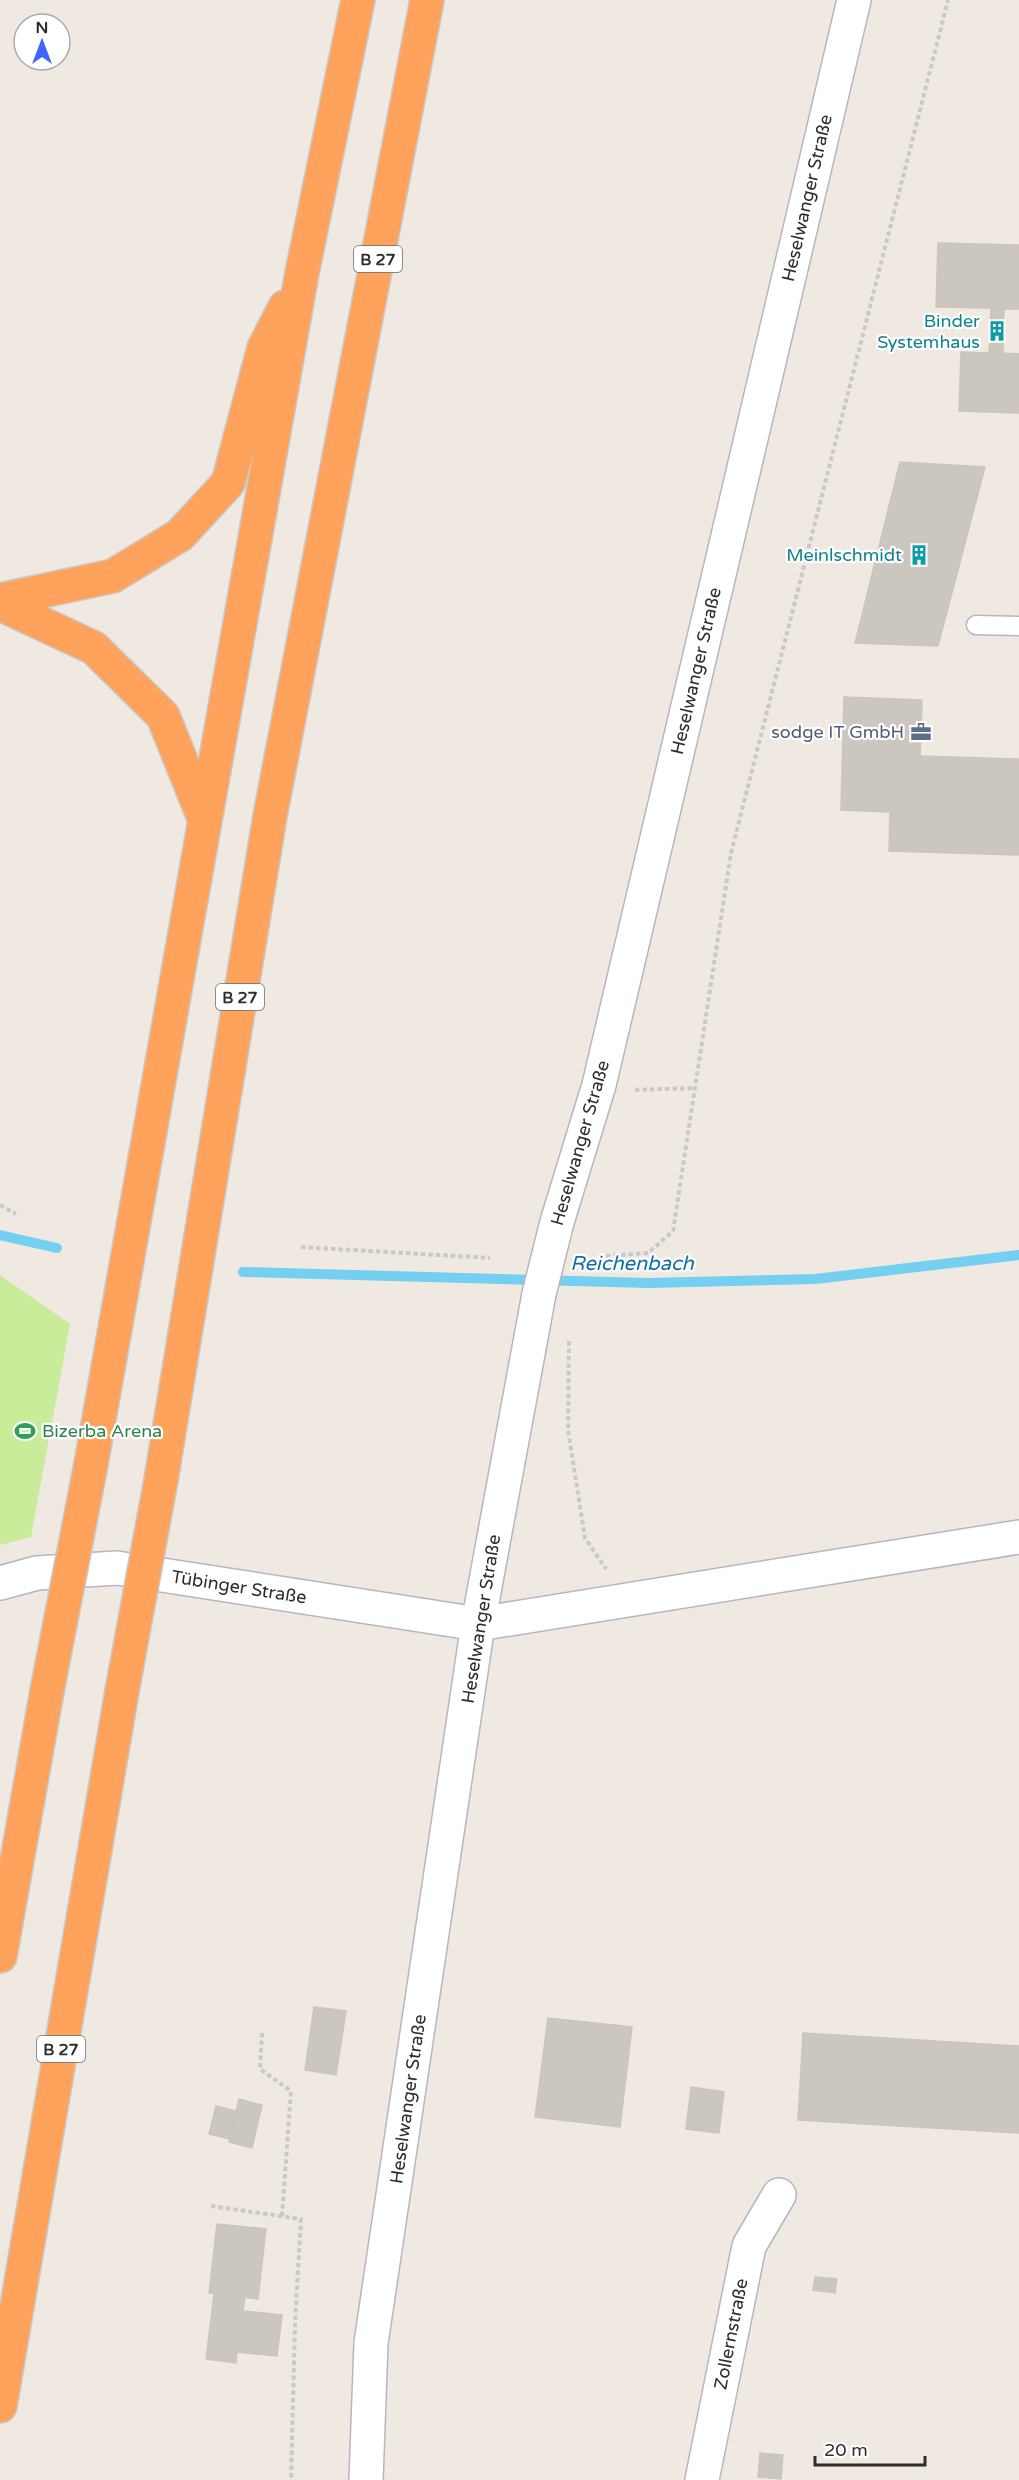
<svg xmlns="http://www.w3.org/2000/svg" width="1019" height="2480" viewBox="0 0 1019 2480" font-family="'Varela Round',sans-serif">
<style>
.pitch{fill:#c9ec9a}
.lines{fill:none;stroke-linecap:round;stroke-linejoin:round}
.stream{stroke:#75cff0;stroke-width:10}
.building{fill:#cbc7bf;stroke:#cbc5ba;stroke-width:1.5}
.lane-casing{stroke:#b4b7c1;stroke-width:21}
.street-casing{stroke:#b4b7c1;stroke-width:36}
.secondary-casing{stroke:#b4b7c1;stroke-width:36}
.highway-casing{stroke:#c9c9c9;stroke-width:36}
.path{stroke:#c9c9c9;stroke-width:4;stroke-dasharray:4.5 3;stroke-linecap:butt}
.lane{stroke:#fff;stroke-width:18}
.street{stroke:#fff;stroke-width:33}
.secondary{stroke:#fff;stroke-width:33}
.highway{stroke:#ffa35c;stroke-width:33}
.secondary-bridge-casing{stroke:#b4b7c1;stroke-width:36;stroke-linecap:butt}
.highway-bridge-casing{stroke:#c9c9c9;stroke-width:36;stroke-linecap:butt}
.secondary-bridge{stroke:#fff;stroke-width:33}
.highway-bridge{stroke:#ffa35c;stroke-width:33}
.labels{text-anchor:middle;stroke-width:4.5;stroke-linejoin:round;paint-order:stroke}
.shield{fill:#fff;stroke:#6d6d6d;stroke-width:1.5}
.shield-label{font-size:16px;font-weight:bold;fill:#2e2e2e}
.street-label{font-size:18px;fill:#2e2e2e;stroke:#fff}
.culture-label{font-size:18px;fill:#0d838f;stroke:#fff;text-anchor:end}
.service-label{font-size:18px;fill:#4e5e75;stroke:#fff;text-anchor:end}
.leisure-label{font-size:18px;fill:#27864d;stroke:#fff;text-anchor:start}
.water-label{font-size:20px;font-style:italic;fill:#0d6fa3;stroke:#fff}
</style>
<rect width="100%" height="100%" fill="#efe9e1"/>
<path class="pitch" d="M0,1275L70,1324L31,1537L0,1545Z"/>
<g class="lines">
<path class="stream" d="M0,1235L57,1248
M243,1272L649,1283L815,1279L1019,1255"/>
</g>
<path class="building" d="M938,243L1019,245V309H1004L1003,353L1019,354V413L959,411L961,352L989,353L991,308L936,307Z
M900,462L985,467L938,646L855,643Z
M844,697L922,700L920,756L1019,759V855L889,851L890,812L841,810Z
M314,2007L346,2011L336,2075L305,2070Z
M548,2018L632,2027L620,2127L535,2117Z
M803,2033L1019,2046V2133L798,2120Z
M691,2087L724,2092L719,2133L686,2129Z
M239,2099L262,2105L252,2148L229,2142Z
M216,2106L236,2111L230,2139L209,2134Z
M217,2224L266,2229L258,2299L209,2293Z
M815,2277L837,2279L835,2293L813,2290Z
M214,2294L245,2297L243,2311L282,2315L277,2356L237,2352L236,2363L206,2359Z
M760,2453L783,2455L781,2479L758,2477Z"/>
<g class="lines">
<g class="lane-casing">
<path id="lane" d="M976,625L1019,626"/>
</g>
<g class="street-casing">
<path id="street" d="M0,1583L37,1573L117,1568L478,1624L1019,1537
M702,2480L749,2246L779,2195"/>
</g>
<g class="secondary-casing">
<path id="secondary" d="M557,1222L599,1085L854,0
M366,2480L371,2343L478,1624L539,1294"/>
</g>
<g class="highway-casing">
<path id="highway" d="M0,600L113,576L180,535L228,483L264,348L285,307
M0,604L94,648L163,716L204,818
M91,1464L302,273L358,0
M161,1480L270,816L427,0
M0,1956L47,1691
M0,2406L122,1691"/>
</g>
<path class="path" d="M635,1090L694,1088
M0,1205L16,1214
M301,1247L490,1258
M606,1256L648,1253L673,1231L731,853L948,0
M569,1341L568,1430L585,1538L606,1569
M262,2033L260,2069L291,2091L282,2216
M211,2206L301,2219L295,2323L291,2480"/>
<use href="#lane" class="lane"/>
<use href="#street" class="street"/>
<use href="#secondary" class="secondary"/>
<use href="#highway" class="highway"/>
<g class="secondary-bridge-casing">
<path id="secondary-bridge" d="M539,1294L557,1222"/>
</g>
<g class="highway-bridge-casing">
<path id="highway-bridge" d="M47,1691L91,1464
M122,1691L161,1480"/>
</g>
<use href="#secondary-bridge" class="secondary-bridge"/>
<use href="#highway-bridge" class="highway-bridge"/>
</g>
<defs>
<g id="building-bare" transform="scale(1.62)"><path d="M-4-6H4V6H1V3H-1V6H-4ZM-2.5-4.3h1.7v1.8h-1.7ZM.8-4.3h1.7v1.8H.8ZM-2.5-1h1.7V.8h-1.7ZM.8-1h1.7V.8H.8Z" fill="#0f9aa8" stroke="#fff" stroke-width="2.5" paint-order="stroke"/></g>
<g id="office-bare" transform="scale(1.62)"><path d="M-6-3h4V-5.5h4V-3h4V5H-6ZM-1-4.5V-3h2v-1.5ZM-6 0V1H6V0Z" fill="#5c6f8a" stroke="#fff" stroke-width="2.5" paint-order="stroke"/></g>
<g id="stadium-bare" transform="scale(1.62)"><path d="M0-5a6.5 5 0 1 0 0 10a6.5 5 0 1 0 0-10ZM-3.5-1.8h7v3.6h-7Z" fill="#2e9e5b" stroke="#fff" stroke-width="2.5" paint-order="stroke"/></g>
</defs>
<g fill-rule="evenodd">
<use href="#building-bare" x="997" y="331"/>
<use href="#building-bare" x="919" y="555"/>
<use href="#office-bare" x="921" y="732"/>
<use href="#stadium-bare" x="25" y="1431"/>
</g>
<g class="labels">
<g class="shield">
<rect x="354" y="246" width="48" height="26" rx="4.5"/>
<rect x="216" y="984" width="48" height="26" rx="4.5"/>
<rect x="37" y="2036" width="48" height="26" rx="4.5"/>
</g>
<g class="shield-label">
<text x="378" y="265">B 27</text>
<text x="240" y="1003">B 27</text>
<text x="61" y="2055">B 27</text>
</g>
<g class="street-label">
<text transform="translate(807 198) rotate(-77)" y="6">Heselwanger Straße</text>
<text transform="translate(696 671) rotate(-77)" y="6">Heselwanger Straße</text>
<text transform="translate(580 1143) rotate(-74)" y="6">Heselwanger Straße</text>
<text transform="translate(239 1587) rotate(9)" y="6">Tübinger Straße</text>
<text transform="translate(481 1619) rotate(-81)" y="6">Heselwanger Straße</text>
<text transform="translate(408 2099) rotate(-82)" y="6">Heselwanger Straße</text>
<text transform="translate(731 2334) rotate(-79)" y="6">Zollernstraße</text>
</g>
<g class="culture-label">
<text x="980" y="327">Binder<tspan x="980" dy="21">Systemhaus</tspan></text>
<text x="902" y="561">Meinlschmidt</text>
</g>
<g class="service-label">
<text x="904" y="738">sodge IT GmbH</text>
</g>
<g class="leisure-label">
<text x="42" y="1437">Bizerba Arena</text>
</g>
<g class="water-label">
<text x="632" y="1270">Reichenbach</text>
</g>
</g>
<g transform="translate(42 42)"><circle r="28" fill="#ffffff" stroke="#ababab" stroke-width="1.5"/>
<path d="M0-4.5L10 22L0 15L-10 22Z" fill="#4264fb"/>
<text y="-9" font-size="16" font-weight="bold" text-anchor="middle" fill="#2e2e2e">N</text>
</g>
<path d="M815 2456v9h110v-9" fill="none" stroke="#2e2e2e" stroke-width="3"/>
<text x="824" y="2456" font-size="18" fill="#2e2e2e" stroke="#ffffff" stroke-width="4.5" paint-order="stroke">20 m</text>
</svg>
